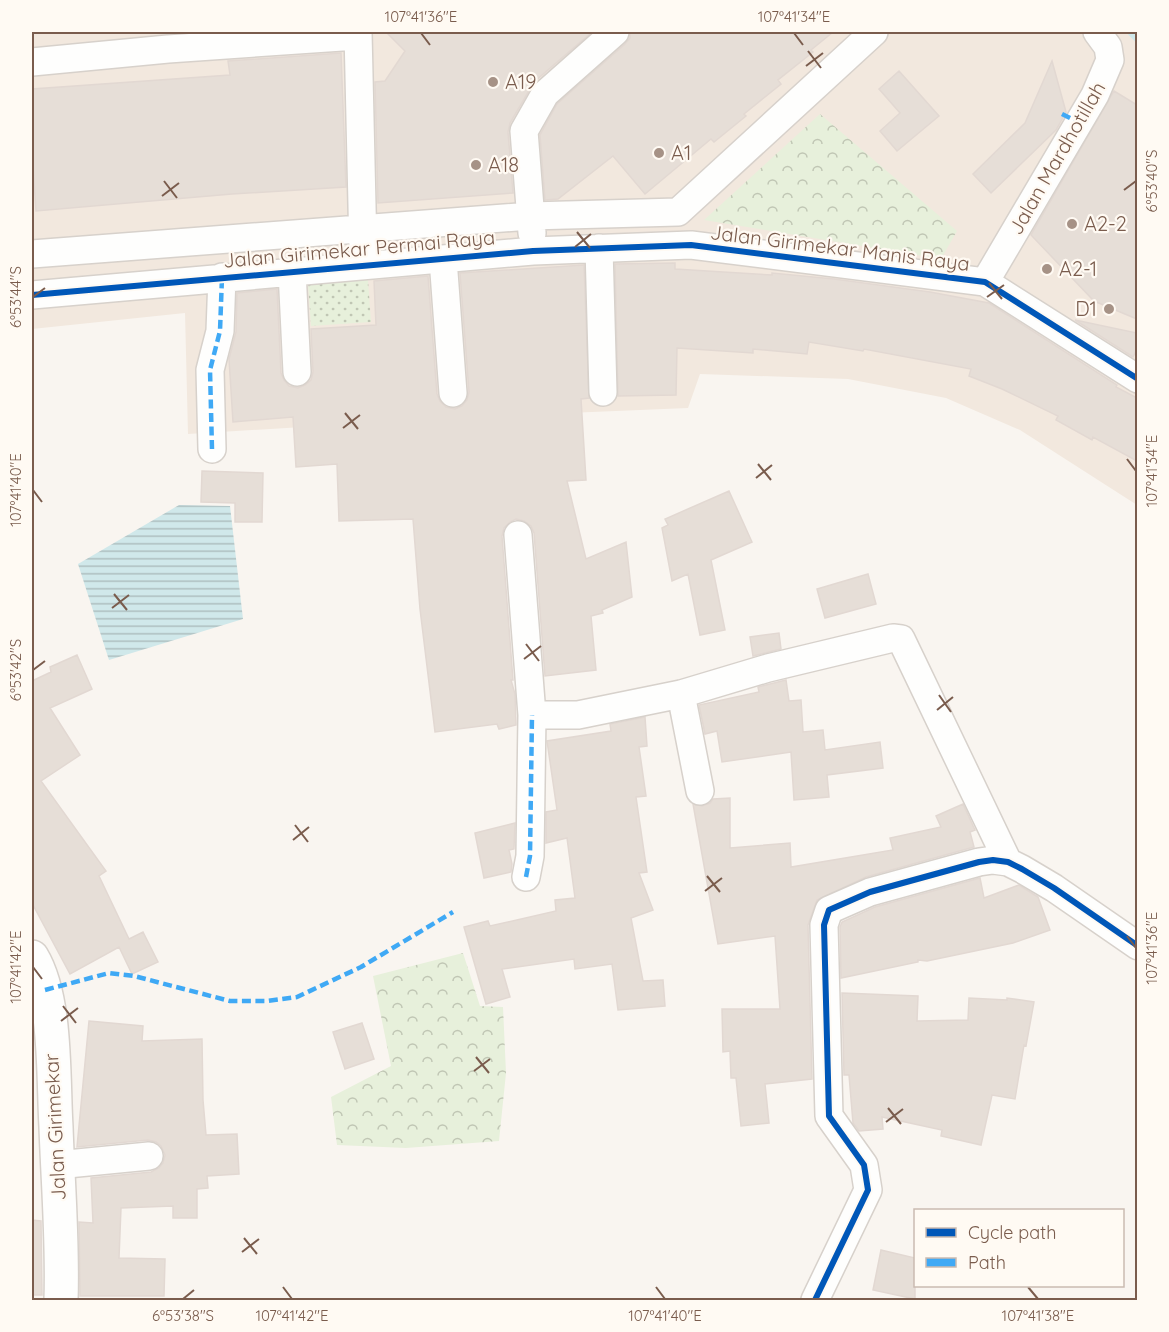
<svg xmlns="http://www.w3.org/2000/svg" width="1169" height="1332" viewBox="0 0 1169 1332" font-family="Quicksand,sans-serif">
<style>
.residential{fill:#f2e8de}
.grass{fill:url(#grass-dots)}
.forest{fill:url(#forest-crowns)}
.water{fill:url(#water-rules)}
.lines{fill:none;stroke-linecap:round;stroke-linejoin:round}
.stream{stroke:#d0e8ea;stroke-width:9}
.building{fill:#e6ded7;stroke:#e2d8d2;stroke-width:1.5}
.minor-casing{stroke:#d7d1cb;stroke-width:30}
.tertiary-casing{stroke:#d7d1cb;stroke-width:36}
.minor{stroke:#fefefd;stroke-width:27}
.tertiary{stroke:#fefefd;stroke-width:33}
.quiet{stroke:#3fa9f5;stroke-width:4.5;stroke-dasharray:9 4.5;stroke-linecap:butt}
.cycleway-casing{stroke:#fffaf3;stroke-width:10}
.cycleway{stroke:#0057b8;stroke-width:6}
.ticks{fill:none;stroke:#7a5c4d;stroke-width:2}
.poi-dot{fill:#a69286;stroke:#fffaf3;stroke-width:2}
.labels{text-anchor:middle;stroke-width:4.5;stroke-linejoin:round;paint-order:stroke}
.poi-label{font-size:20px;fill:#7a5c4d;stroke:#fffaf3;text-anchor:start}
.street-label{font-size:20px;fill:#7a5c4d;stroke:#fffaf3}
.neatline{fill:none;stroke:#7a5c4d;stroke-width:2}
.ticks-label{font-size:15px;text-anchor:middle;fill:#7a5c4d}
</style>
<defs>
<pattern id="grass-dots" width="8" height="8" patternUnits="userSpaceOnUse" patternTransform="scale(1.5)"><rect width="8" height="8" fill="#e7f0db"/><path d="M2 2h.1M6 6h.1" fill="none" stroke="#c0c6b4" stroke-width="1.8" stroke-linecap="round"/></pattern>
<pattern id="forest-crowns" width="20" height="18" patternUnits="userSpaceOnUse" patternTransform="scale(1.5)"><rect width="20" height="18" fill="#e7f0db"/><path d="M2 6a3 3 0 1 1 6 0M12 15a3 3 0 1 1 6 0" fill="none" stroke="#c0c6b4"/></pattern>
<pattern id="water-rules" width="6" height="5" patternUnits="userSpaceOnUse" patternTransform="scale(1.5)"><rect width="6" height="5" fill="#d0e8ea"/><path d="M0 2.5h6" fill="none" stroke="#aebfc0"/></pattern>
</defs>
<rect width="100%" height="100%" fill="#f9f5f0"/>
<path class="residential" d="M32,32H1137V505L1020,430L946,398L848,379L700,374L688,408L450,418L188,434L185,313L32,329Z"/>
<path class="grass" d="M368,280L371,322L311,326L308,284Z"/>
<path class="forest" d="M820,114L957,231L941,259L704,220Z
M463,953L480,1006L503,1007L506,1073L499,1141L406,1148L337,1145L331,1097L391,1066L373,976Z"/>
<path class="water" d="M179,505L230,506L243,619L109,660L78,564Z"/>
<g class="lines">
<path class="stream" d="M1132,32L1138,38"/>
</g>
<path class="building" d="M386,32H592L534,82L510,123L508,132L513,193L378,203L375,82L385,81L405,51Z
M630,32H833L811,50L813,52L778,80L781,84L744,114L746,116L714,142L711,139L645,194L613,156L558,199L545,200L540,135L557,104L625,44L630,38Z
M341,53L346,187L232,194L36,211L32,151V89L230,75L228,61Z
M1052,61L1066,112L1056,130L991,193L973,174L1025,123Z
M899,71L939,116L897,151L880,131L900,113L879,89Z
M1114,91L1137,105V319L1094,301L1031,235Z
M675,263V269L772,275V273L834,279L930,292L989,303L1117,385L1116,387L1137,398V461L1093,437L1092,440L1056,420L1058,416L1002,389L969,376L971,369L864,349L863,351L809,342L807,354L753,349V353L677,348L676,395L618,396L615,264Z
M584,265L589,398L581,399L586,480L567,481L586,559L626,542L632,597L602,610L603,613L591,616L596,670L545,676L534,533L531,526L524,521L516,519L510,522L504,528L502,536L513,680H511L515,694L516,725L499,729L497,724L435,732L420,609L413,519L339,521L337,464L296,467L293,417L233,422L229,359L236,332L237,293L277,289L281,373L284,380L289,386L298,388L305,385L311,380L313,372L311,329L376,325L374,281L428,276L437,394L440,401L446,407L455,409L462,406L467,400L469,392L460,273Z
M1075,320L1137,333V349L1133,357Z
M202,471L263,473L262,522H235V503L201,502Z
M729,491L752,542L711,560L725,630L700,635L688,574L672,581L662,528L668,525L665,519Z
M868,574L876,604L825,618L817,589Z
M779,633L781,649L753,656L750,637Z
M77,655L92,689L50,708L80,755L41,781L106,871L99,876L129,939L143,932L158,962L132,974L119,947L70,974L32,903V680V681L51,672L50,667Z
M786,680L789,701L801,700L803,732L823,730L825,750L880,742L883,768L827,775L829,797L794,800L791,752L722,762L717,731L705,734L699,705L759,692L758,687Z
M645,717L647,746L639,747L646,796L636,797L647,872L639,873L653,910L631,918L643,981L663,980L665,1006L618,1010L612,964L575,969L574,959L502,969L510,997L486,1004L464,927L488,921L490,926L556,911L555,900L575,898L567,838L546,843V812L557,810L547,741L611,731L610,724Z
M730,798V848L790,843L791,867L893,850L890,838L941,827L936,816L963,804L975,830L970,832L974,847L866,877L817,900L808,925L812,1079L765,1084L769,1123L741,1126L736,1078H731L730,1051L723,1052L722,1009H780L775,936L718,944L693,804L702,806L710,803L713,799Z
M515,823L514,849L509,850L512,864L511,872L484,878L475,833Z
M980,878L984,898L1019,885L1038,897L1050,930L1013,943L927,961L918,960V962L841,978L840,927L842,922L875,907Z
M842,993L918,996L917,1021L968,1020L969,998L1007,1000V998L1034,1002L1026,1046L1024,1045L1015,1099L992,1095L981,1145L941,1136L942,1130L882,1117L883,1129L859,1131L853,1123L849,1075H844Z
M89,1021L143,1026L142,1041L202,1039L203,1100L206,1135L237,1134L239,1174L207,1176L208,1188L197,1189V1218H173V1206L121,1208L119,1258L165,1259L164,1296H80L79,1222L93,1223L91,1178L151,1172L159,1168L163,1163L165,1155L161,1146L156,1142L148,1140L77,1147Z
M362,1023L374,1059L345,1069L333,1032Z
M32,1220L41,1221L42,1295H32Z
M881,1250L915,1258V1299L873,1290Z"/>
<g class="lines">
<g class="minor-casing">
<path id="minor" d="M358,32L363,249
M32,62L168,49L357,36
M532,233L524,131L545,94L615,32
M599,248L603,392
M32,254L530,216L678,212L874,32
M443,259L453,393
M292,271L297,372
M985,282L1095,95L1110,60L1108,47L1097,32
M32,295L533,251L691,245L985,282L1138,379
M212,449L210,370L220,331L222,277
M518,535L532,715L530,856L526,877
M681,694L700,791
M532,715H578L681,694L768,668L893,638L901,639L1008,862
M57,1165L149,1156
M815,1300L868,1190L864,1165L829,1116L824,925L829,910L870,892L979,862L993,860L1008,862L1022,869L1054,888L1138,946"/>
</g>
<g class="tertiary-casing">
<path id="tertiary" d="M32,957C57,998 53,1079 56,1127C58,1185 63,1243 61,1300"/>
</g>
<use href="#minor" class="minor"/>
<use href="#tertiary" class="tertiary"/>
<path class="quiet" d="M1062,114L1078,122
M212,449L210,370L220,331L222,277
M526,877L530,856L532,715
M45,990L109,973L134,976L230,1001H267L297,997L361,967L453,912"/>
<g class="cycleway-casing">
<path id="cycleway" d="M32,295L533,251L691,245L985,282L1138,379
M815,1300L868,1190L864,1165L829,1116L824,925L829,910L870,892L979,862L993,860L1008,862L1022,869L1054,888L1138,946"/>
</g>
<use href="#cycleway" class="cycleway"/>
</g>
<path class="ticks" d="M421,33L430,45M794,33L803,45M808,51L821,68M806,66L823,53M164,181L177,198M1124,190L1136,181M162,196L179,183M577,232L590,248M575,247L591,234M989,283L1002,299M33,297L45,288M987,297L1004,285M345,413L358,429M343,428L360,415M1127,459L1136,471M758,464L771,480M756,478L772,465M33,490L42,502M114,594L127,610M112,608L129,595M526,644L539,661M524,659L541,646M33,670L45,661M939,695L951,712M937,710L953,697M295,825L308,842M293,840L309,827M707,876L720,892M705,891L722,878M1127,936L1136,948M33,967L42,979M63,1006L76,1023M61,1021L78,1008M476,1057L489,1073M474,1071L490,1059M888,1108L901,1124M886,1122L903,1109M244,1238L257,1254M242,1252L259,1239M283,1287L292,1299M656,1287L665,1299M1028,1287L1038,1299M183,1299L194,1290"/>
<g class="poi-dot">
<circle cx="493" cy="82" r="6"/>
<circle cx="659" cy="153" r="6"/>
<circle cx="476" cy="165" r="6"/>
<circle cx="1072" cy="224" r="6"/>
<circle cx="1047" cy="269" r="6"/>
<circle cx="1109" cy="309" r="6"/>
</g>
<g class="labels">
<g class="poi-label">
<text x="505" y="89">A19</text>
<text x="671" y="160">A1</text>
<text x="488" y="172">A18</text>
<text x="1084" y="231">A2-2</text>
<text x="1059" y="276">A2-1</text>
<text x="1097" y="316" text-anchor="end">D1</text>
</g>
<g class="street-label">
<text transform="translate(1057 158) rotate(-60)" y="7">Jalan Mardhotillah</text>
<text transform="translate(840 248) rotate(7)" y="7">Jalan Girimekar Manis Raya</text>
<text transform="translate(359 249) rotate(-5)" y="7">Jalan Girimekar Permai Raya</text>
<text transform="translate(55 1127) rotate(-93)" y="7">Jalan Girimekar</text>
</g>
</g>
<rect width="1169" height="1332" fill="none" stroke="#fffaf3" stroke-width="66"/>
<rect x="914" y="1209" width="210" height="78" fill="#fffaf3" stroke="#cabbb1" stroke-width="1.5"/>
<rect x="926" y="1228" width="30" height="9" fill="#0057b8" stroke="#cabbb1" stroke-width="1.5"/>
<text x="968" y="1239" font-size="18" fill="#7a5c4d">Cycle path</text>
<rect x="926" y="1258" width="30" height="9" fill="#3fa9f5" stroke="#cabbb1" stroke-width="1.5"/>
<text x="968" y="1269" font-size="18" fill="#7a5c4d">Path</text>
<rect x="33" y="33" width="1103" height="1266" class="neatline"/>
<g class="ticks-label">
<text x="421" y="22">107°41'36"E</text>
<text x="794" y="22">107°41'34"E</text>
<text transform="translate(1152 181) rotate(-90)" y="5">6°53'40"S</text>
<text transform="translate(16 297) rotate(-90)" y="5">6°53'44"S</text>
<text transform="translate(1152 471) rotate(-90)" y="5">107°41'34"E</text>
<text transform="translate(16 490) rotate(-90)" y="5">107°41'40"E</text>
<text transform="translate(16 670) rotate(-90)" y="5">6°53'42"S</text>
<text transform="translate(1152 948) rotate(-90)" y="5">107°41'36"E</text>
<text transform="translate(16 967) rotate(-90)" y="5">107°41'42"E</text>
<text x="183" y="1321">6°53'38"S</text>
<text x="292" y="1321">107°41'42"E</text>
<text x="665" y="1321">107°41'40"E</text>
<text x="1038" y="1321">107°41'38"E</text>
</g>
</svg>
